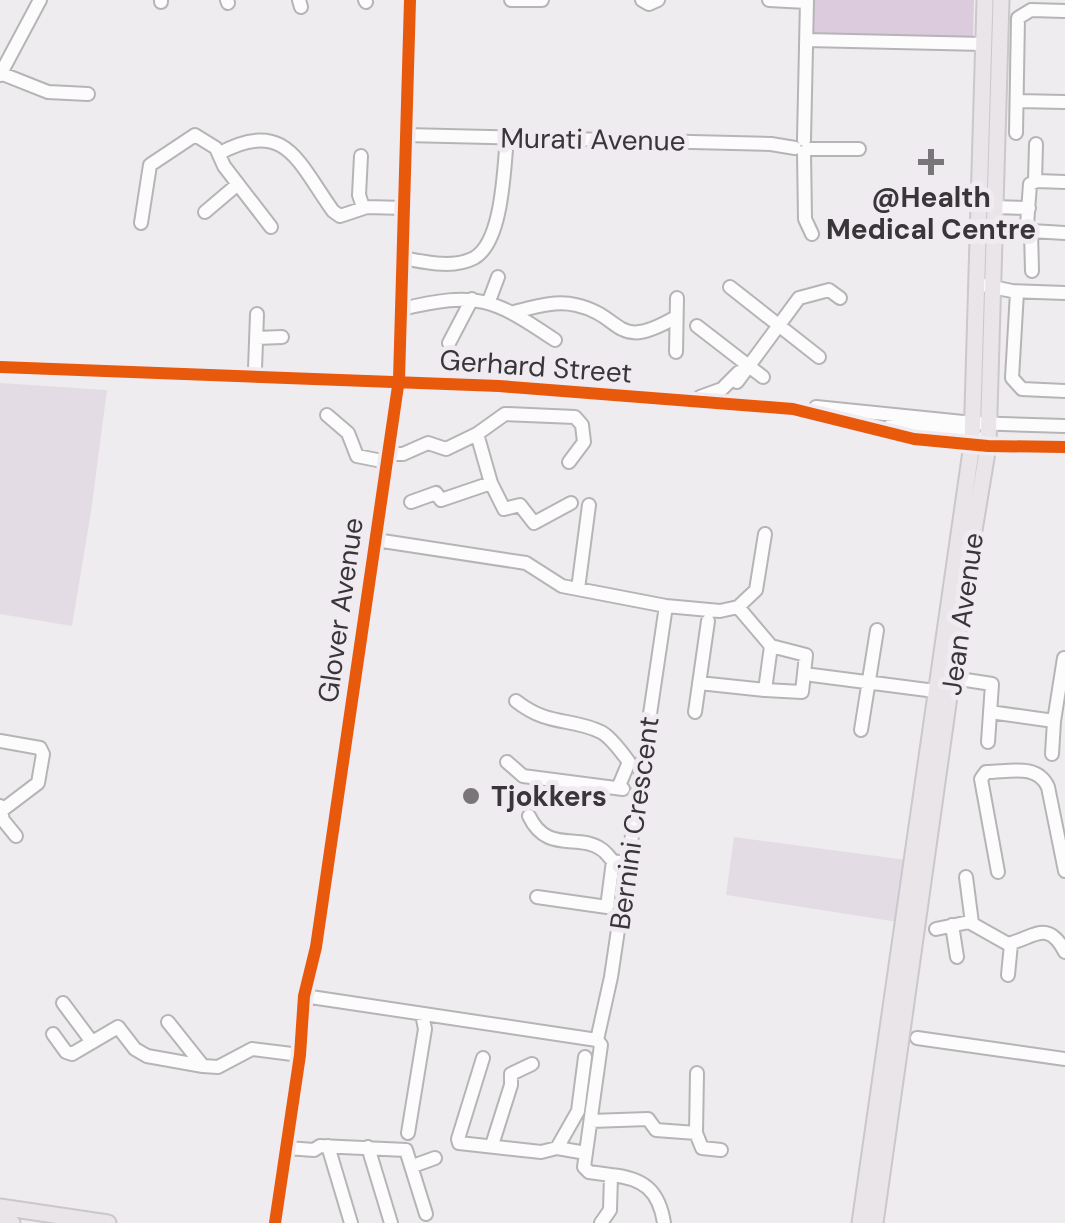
<svg xmlns="http://www.w3.org/2000/svg" width="1065" height="1223" viewBox="0 0 1065 1223" font-family="'DM Sans',sans-serif">
<style>
.built{fill:#e4dce4}
.green{fill:#dbcbdc}
.lines{fill:none;stroke-linecap:round;stroke-linejoin:round}
.minor-casing{stroke:#b6b4b6;stroke-width:16}
.major-casing{stroke:#cac8ca;stroke-width:19}
.minor{stroke:#fdfcfd;stroke-width:12}
.major{stroke:#e9e5e9;stroke-width:15}
.cycleway-casing{stroke:#f0ebf0;stroke-width:19}
.cycleway{stroke:#e8590c;stroke-width:12}
.poi-dot{fill:#787679;stroke:#f0ebf0;stroke-width:4}
.labels{text-anchor:middle;stroke-width:10;stroke-linejoin:round;paint-order:stroke}
.street-label{font-size:28px;fill:#383639;stroke:#f0ebf0}
.poi-label{font-size:28px;font-weight:bold;fill:#383639;stroke:#f0ebf0}
</style>
<rect width="100%" height="100%" fill="#efecef"/>
<path class="built" d="M0,383L107,390L91,512L72,626L0,614Z
M734,837L907,860L898,922L726,895Z"/>
<path class="green" d="M813,0H974L973,41L812,37Z"/>
<g class="lines">
<g class="minor-casing">
<path id="minor" d="M161,0V2
M227,0L228,3
M299,0L301,7
M365,0L366,2
M511,0H542
M642,0L649,4L658,0
M769,0L807,2
M807,40L984,44
M0,73L48,92L88,94
M0,75L40,0
M1017,101L1065,102
M1016,133L1018,18L1031,10L1065,11
M406,135L771,144L795,148
M804,140L807,0
M808,149H859
M804,152L805,219L812,234
M220,153C286,117 299,164 333,211L340,216L367,207L405,208
M361,156L359,195L363,207
M1035,181L1036,144
M1065,182L1037,181L1030,184L1027,225L1031,231L1065,233
M994,207L1029,208
M205,212L238,184
M141,223L150,165L195,135L216,148L224,166L271,227
M1031,231L1032,271
M403,258C425,262 453,269 474,258C503,242 504,167 507,137
M983,285L1012,291L1065,293
M730,287L819,357
M1017,292L1012,378L1022,389L1065,391
M489,301L498,277
M402,309C477,291 493,298 555,340
M514,312C534,307 556,300 576,305C625,316 614,353 676,317
M697,326L763,377
M256,338L282,337
M449,343L472,299
M676,352L677,298
M0,367L499,386L793,409L914,439L988,446L1065,447
M255,369L257,314
M737,382L799,298L829,290L840,298
M700,397L722,389L739,372
M816,407L973,423L1065,426
M327,415L348,433L357,456L387,462
M892,422L966,433L980,439
M477,434L505,414L575,417L582,425L584,442L569,462
M389,454H403L428,443L446,449L477,434L491,483L504,509L520,505L534,523L571,503
M411,502L436,493L441,500L491,483
M376,540L526,563L562,586L666,606L720,611L738,607L756,590L765,534
M578,589L589,505
M738,607L771,646L806,655L802,692L765,690
M812,675L935,691
M953,678L992,684L988,742
M699,683L765,690L771,646
M516,701C549,727 570,717 601,732C611,737 623,754 629,762L618,788
M695,712L708,621
M990,712L1054,721L1052,754
M1054,721L1064,658
M861,730L877,630
M0,741L40,748L43,754L38,783L1,811
M507,762L523,776L623,789
M0,806L3,820L16,836
M529,816C547,854 578,833 601,849C606,852 609,857 613,861L619,862
M998,872L981,779L986,772C1009,772 1037,763 1048,787L1065,871
M966,877L972,923
M537,897L607,907L613,861
M952,925L957,957
M936,929L969,922L1008,944C1035,937 1048,919 1065,952
M1008,975L1011,944
M304,996L597,1040
M63,1003L92,1042
M168,1022L203,1066
M53,1034L66,1052L72,1054L118,1027L135,1049L147,1056L203,1066L218,1067L252,1049L300,1055
M917,1038L1065,1059
M483,1058L458,1139L459,1143L541,1152L557,1148L586,1153
M591,1121L648,1119L656,1130L696,1133L702,1148L721,1150
M408,1133L425,1029L422,1014
M696,1133L697,1073
M492,1145L511,1085V1074L532,1064
M328,1146L351,1223
M368,1147L391,1223
M287,1148L314,1150L320,1146L406,1150L426,1214
M557,1148L578,1111L585,1057
M413,1166L435,1158
M611,1175C643,1178 659,1190 664,1223
M275,1223L300,1055L304,996L316,947L399,379L410,0
M601,1223L610,1210L611,1175L589,1172L584,1167L601,1045L597,1040L611,977L666,606"/>
</g>
<g class="major-casing">
<path id="major" d="M0,1207L108,1223
M0,1221L12,1223
M860,1223L972,444L985,0
M875,1223L963,597L988,446L1001,0"/>
</g>
<use href="#minor" class="minor"/>
<use href="#major" class="major"/>
<g class="cycleway-casing">
<path id="cycleway" d="M0,367L499,386L793,409L914,439L988,446L1065,447
M275,1223L300,1055L304,996L316,947L399,379L410,0"/>
</g>
<use href="#cycleway" class="cycleway"/>
</g>
<g class="poi-dot">
<path d="M926 147h10v10h10v10h-10v10h-10v-10h-10v-10h10z"/>
<circle cx="471" cy="796" r="10"/>
</g>
<g class="labels">
<g class="street-label">
<text transform="translate(593 139) rotate(1)" y="10">Murati Avenue</text>
<text transform="translate(536 366) rotate(4)" y="10">Gerhard Street</text>
<text transform="translate(340 610) rotate(-82)" y="10">Glover Avenue</text>
<text transform="translate(962 614) rotate(-82)" y="10">Jean Avenue</text>
<text transform="translate(634 823) rotate(-82)" y="10">Bernini Crescent</text>
</g>
<g class="poi-label">
<text x="931" y="207">@Health<tspan x="931" dy="32">Medical Centre</tspan></text>
<text x="491" y="806" text-anchor="start">Tjokkers</text>
</g>
</g>
</svg>
